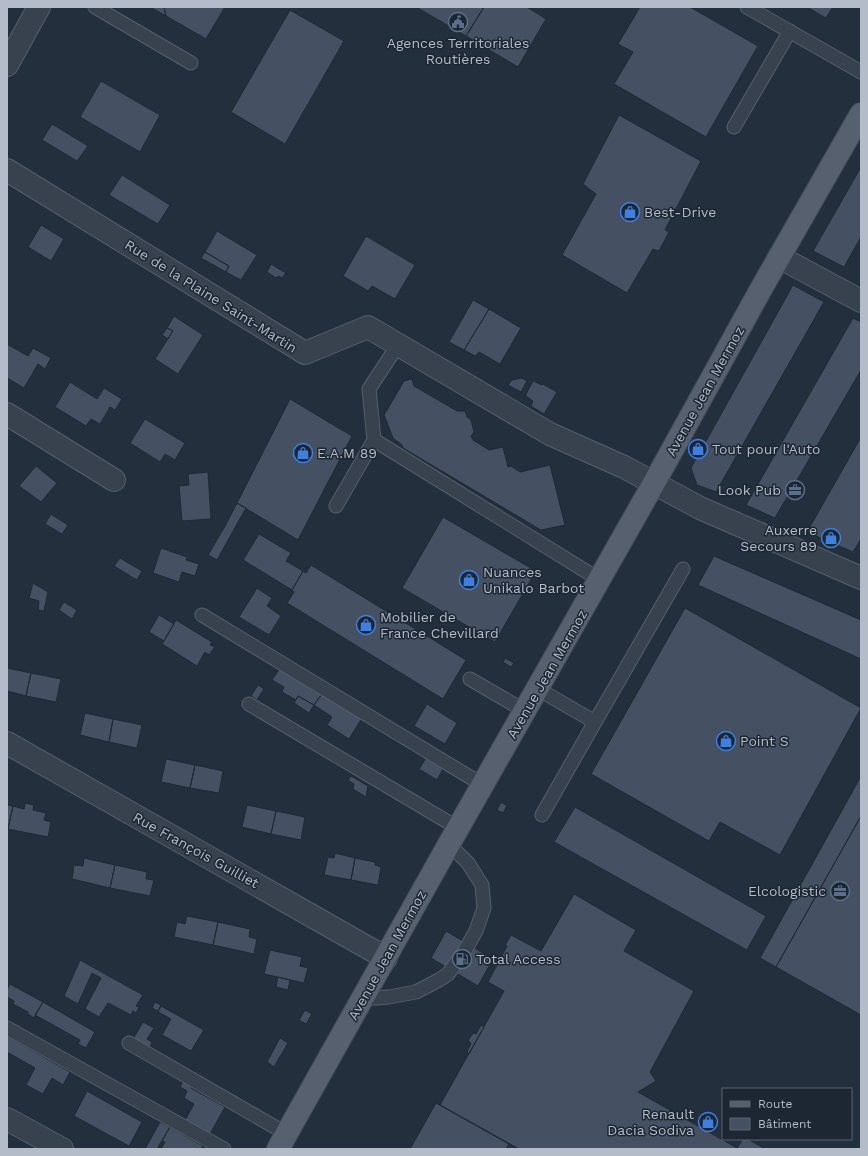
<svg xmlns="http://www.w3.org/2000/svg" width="868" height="1156" viewBox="0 0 868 1156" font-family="'Work Sans',sans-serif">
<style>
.building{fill:#455162;stroke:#1f2835}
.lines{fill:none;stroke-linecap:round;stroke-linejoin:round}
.service-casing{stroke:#565f6c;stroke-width:15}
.minor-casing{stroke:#565f6c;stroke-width:24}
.primary-casing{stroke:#414a57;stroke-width:24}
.service{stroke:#38414e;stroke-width:13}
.minor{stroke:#38414e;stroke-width:22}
.primary{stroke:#56606e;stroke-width:22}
.labels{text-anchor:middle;stroke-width:3;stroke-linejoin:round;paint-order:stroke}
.poi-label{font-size:14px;fill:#b4bcc9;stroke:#1d2633;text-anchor:start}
.street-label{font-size:14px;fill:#b4bcc9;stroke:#1d2633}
</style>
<rect width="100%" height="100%" fill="#242f3e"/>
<path class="building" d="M153,7H164L166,16L152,8Z
M164,7H225L206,39L166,16Z
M416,7H484L466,36Z
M484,7H527L546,19L518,67L466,36Z
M640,7H690L758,46L706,137L614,84L633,52L618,44Z
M807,7H833L826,18Z
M290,10L344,41L285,144L231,112Z
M101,81L160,115L140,152L80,117Z
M619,115L701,161L665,230L669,232L659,251L653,249L627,293L562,255L596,194L583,184Z
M52,124L88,146L77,161L42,140Z
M861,167V237L844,267L813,251Z
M122,175L170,205L158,224L109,195Z
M41,225L64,239L51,261L28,247Z
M217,231L257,255L241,280L226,272L229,266L205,252Z
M366,236L415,265L395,299L372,286L368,291L343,276Z
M205,252L229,266L226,272L201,258Z
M271,264L286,273L282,278L279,276L276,278L267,272Z
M793,285L824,302L716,492L697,485L691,468Z
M473,300L489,309L464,350L449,342Z
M489,309L521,328L500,364L479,352L475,356L464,350Z
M174,316L203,335L178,374L155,359L173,331L167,328Z
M853,318L861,322V370L775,518L746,505Z
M167,328L173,331L168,339L162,335Z
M7,344L28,356L33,348L51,358L45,369L38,364L24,388L7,378Z
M522,378L527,381L521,392L508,385L512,380Z
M412,379L414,386L457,411H465L467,417L471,420L474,432L471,436L473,440L489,450L503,447L508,467L511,466L520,472L550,465L565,525L541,530L403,448L402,445L393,438L384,415L404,381Z
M533,381L542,385L543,384L557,392L544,414L531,406L533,401L526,396V394Z
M70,382L97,399L104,388L122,399L115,410L110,407L100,424L91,419L86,426L55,407Z
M290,399L352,436L298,540L237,503Z
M145,419L185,443L175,460L165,454L160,462L130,443Z
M861,437V539L853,552L807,532Z
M36,466L57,483L41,502L19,486Z
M208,472L211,519L182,521L179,486L189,485L188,474Z
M237,503L246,508L217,560L208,555L224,528Z
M51,514L68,525L62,534L45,524Z
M443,517L536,571L495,642L402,588Z
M259,534L291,553L286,561L303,571L292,590L243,560Z
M161,548L187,557L186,560L199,564L195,576L182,572L179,582L153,573Z
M714,556L861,620V659L698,585Z
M120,558L142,571L137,580L114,566Z
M311,565L466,660L443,699L287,603L294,592L292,590L303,571L306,573Z
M33,583L48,592L44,611L38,610L39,601L29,598Z
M257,588L272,598L267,606L281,616L269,635L239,617Z
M64,602L77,610L72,619L59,610Z
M685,608L861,708L780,855L720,822L709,841L591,774Z
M159,615L174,624L164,641L149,632Z
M176,620L212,642L210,645L215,647L209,655L205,652L197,666L162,644Z
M505,658L514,663L511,667L503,662Z
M7,668L31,673L26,696L7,691Z
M280,668L322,694L314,705L298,696L296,700L282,692L284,687L272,680Z
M31,673L61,679L56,702L26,696Z
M258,685L264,689L257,700L251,696Z
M322,694L362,718L349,739L327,725L332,717L314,705Z
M298,696L314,705L309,713L294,703Z
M427,704L457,723L445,744L414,726Z
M85,713L113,719L109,742L80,735Z
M113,719L142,725L137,748L109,742Z
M426,758L443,769L437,780L419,769Z
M166,759L195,765L190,788L161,782Z
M195,765L223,771L219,793L190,788Z
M351,776L368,786L366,797L353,789L354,784L348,780Z
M861,776V816L776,967L760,958Z
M501,802L507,806L503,813L497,810Z
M25,803L34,805L33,810L46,813L44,820L51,822L48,837L8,829L13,806L24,809Z
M7,805L13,806L8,829H7Z
M247,805L276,811L271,834L242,827Z
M575,807L766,916L747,950L554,842Z
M276,811L305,817L301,840L271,834Z
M861,816V1015L776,967Z
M335,853L355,858L351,880L324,875L328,857L334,858Z
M84,858L115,865L110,888L72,879L74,865L83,866Z
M355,858L375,862V865L381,867L378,885L351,880Z
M115,865L147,872L146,879L154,880L150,896L110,888Z
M574,894L636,930L624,951L694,991L650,1072L656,1081L638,1092L737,1148L743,1139H748L765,1149H519L440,1105L504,991L488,982L507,946L505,945L511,935L541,951Z
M187,916L218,922L213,945L174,937L177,922L185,924Z
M218,922L250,929L249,937L257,939L254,954L213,945Z
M446,931L493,959L478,986L431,958Z
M270,950L302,957L300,966L308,968L304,983L264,974Z
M80,960L143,995L136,1006L139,1007L136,1013L133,1011L131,1015L108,1003L99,1017L85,1009L101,978L92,973L78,1004L64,996Z
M278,977L290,980L288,990L276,987Z
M10,984L43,1002L34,1018L28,1014V1012L13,1004L14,1001L7,997V990Z
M43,1002L95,1032L86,1048L78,1044L80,1040L35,1015Z
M155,1002L161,1005L158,1011L152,1008Z
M161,1006L204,1030L191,1051L162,1035L171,1019L158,1012Z
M305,1010L312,1014L306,1024L299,1020Z
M143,1022L154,1028L147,1039L152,1042L149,1048L133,1039Z
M481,1025L484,1027L469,1054L467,1052L471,1043L468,1041L473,1033L476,1034Z
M7,1036L70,1072L63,1085L52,1078L43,1094L26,1085L35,1068L7,1052Z
M280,1038L288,1043L274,1067L267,1062Z
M183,1081L192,1086L191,1088L225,1107L210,1134L185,1120L194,1104L184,1098L187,1091L180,1087Z
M87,1091L142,1122L129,1146L74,1116Z
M436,1103L509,1144L506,1149H410Z
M160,1122L170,1127L157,1149H145Z
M170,1127L203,1146L201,1149H161L165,1142L162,1141Z"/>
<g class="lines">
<g class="service-casing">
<path id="service" d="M95,7L191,63
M747,7L861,72
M734,127L790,31
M398,345L369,389L374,440L600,580
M336,506L374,440
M202,615L483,785
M470,679L525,711
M538,689L595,722L683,569
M249,704L458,828
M542,815L595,722
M362,999L389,997L416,992L439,980L448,974L464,952L476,931L484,908L482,885L468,863L449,844
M7,1028L224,1149
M129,1043L287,1134"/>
</g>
<g class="minor-casing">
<path id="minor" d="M7,65L39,7
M7,170L305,353L368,327L550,434L624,467L700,508L861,578
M779,257L861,301
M7,414L114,480
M7,743L386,958
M7,1119L62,1149"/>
</g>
<g class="primary-casing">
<path id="primary" d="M278,1149L449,844L654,483L761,289L861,114"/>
</g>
<use href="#service" class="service"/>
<use href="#minor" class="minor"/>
<use href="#primary" class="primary"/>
</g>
<defs>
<g id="civic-ring" transform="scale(1)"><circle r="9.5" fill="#1d2633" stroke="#5c6f8a" stroke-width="1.5"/><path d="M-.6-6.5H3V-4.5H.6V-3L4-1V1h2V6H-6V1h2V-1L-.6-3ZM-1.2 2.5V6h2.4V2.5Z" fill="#5c6f8a"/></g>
<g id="shop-ring" transform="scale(1)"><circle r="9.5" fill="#1d2633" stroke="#3f7fe0" stroke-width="1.5"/><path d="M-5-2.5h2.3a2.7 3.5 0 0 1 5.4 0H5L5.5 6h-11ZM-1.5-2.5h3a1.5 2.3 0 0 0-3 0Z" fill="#3f7fe0"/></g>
<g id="office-ring" transform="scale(1)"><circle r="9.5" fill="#1d2633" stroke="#5c6f8a" stroke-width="1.5"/><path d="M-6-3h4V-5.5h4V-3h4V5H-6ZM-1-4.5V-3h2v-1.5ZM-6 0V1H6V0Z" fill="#5c6f8a"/></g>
<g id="fuel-ring" transform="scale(1)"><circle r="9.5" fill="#1d2633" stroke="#5c6f8a" stroke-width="1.5"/><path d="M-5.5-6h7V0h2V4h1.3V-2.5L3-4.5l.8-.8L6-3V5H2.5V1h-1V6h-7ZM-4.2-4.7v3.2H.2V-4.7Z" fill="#5c6f8a"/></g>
</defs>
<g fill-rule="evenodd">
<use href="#civic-ring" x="458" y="22"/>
<use href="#shop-ring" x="630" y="212"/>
<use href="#shop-ring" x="698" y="449"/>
<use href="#shop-ring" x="303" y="453"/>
<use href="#office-ring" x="795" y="490"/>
<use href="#shop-ring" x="831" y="538"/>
<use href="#shop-ring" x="469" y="580"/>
<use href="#shop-ring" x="366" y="625"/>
<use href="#shop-ring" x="726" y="741"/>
<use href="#office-ring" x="840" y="891"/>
<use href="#fuel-ring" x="462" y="959"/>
<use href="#shop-ring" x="708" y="1122"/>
</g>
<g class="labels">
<g class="poi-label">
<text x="458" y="48" text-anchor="middle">Agences Territoriales<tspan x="458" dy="16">Routières</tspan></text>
<text x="644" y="217">Best-Drive</text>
<text x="712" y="454">Tout pour l'Auto</text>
<text x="317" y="458">E.A.M 89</text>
<text x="781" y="495" text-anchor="end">Look Pub</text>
<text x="817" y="535" text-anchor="end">Auxerre<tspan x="817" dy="16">Secours 89</tspan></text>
<text x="483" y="577">Nuances<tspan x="483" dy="16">Unikalo Barbot</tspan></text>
<text x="380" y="622">Mobilier de<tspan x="380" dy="16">France Chevillard</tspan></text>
<text x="740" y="746">Point S</text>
<text x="826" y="896" text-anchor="end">Elcologistic</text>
<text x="476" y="964">Total Access</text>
<text x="694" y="1119" text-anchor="end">Renault<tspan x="694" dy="16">Dacia Sodiva</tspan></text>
</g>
<g class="street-label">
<text transform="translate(211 296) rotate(32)" y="5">Rue de la Plaine Saint-Martin</text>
<text transform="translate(705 391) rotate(-61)" y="5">Avenue Jean Mermoz</text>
<text transform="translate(547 674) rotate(-60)" y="5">Avenue Jean Mermoz</text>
<text transform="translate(196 850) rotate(29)" y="5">Rue François Guilliet</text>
<text transform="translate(387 955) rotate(-61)" y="5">Avenue Jean Mermoz</text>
</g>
</g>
<rect width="868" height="1156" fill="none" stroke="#b4bcc9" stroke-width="16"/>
<rect x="722" y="1088" width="130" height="52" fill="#1d2633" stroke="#59626f"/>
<rect x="730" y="1101" width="20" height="6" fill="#56606e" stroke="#59626f"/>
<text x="758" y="1108" font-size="12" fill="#b4bcc9">Route</text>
<rect x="730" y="1118" width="20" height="12" fill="#455162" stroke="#59626f"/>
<text x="758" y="1128" font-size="12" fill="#b4bcc9">Bâtiment</text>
</svg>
